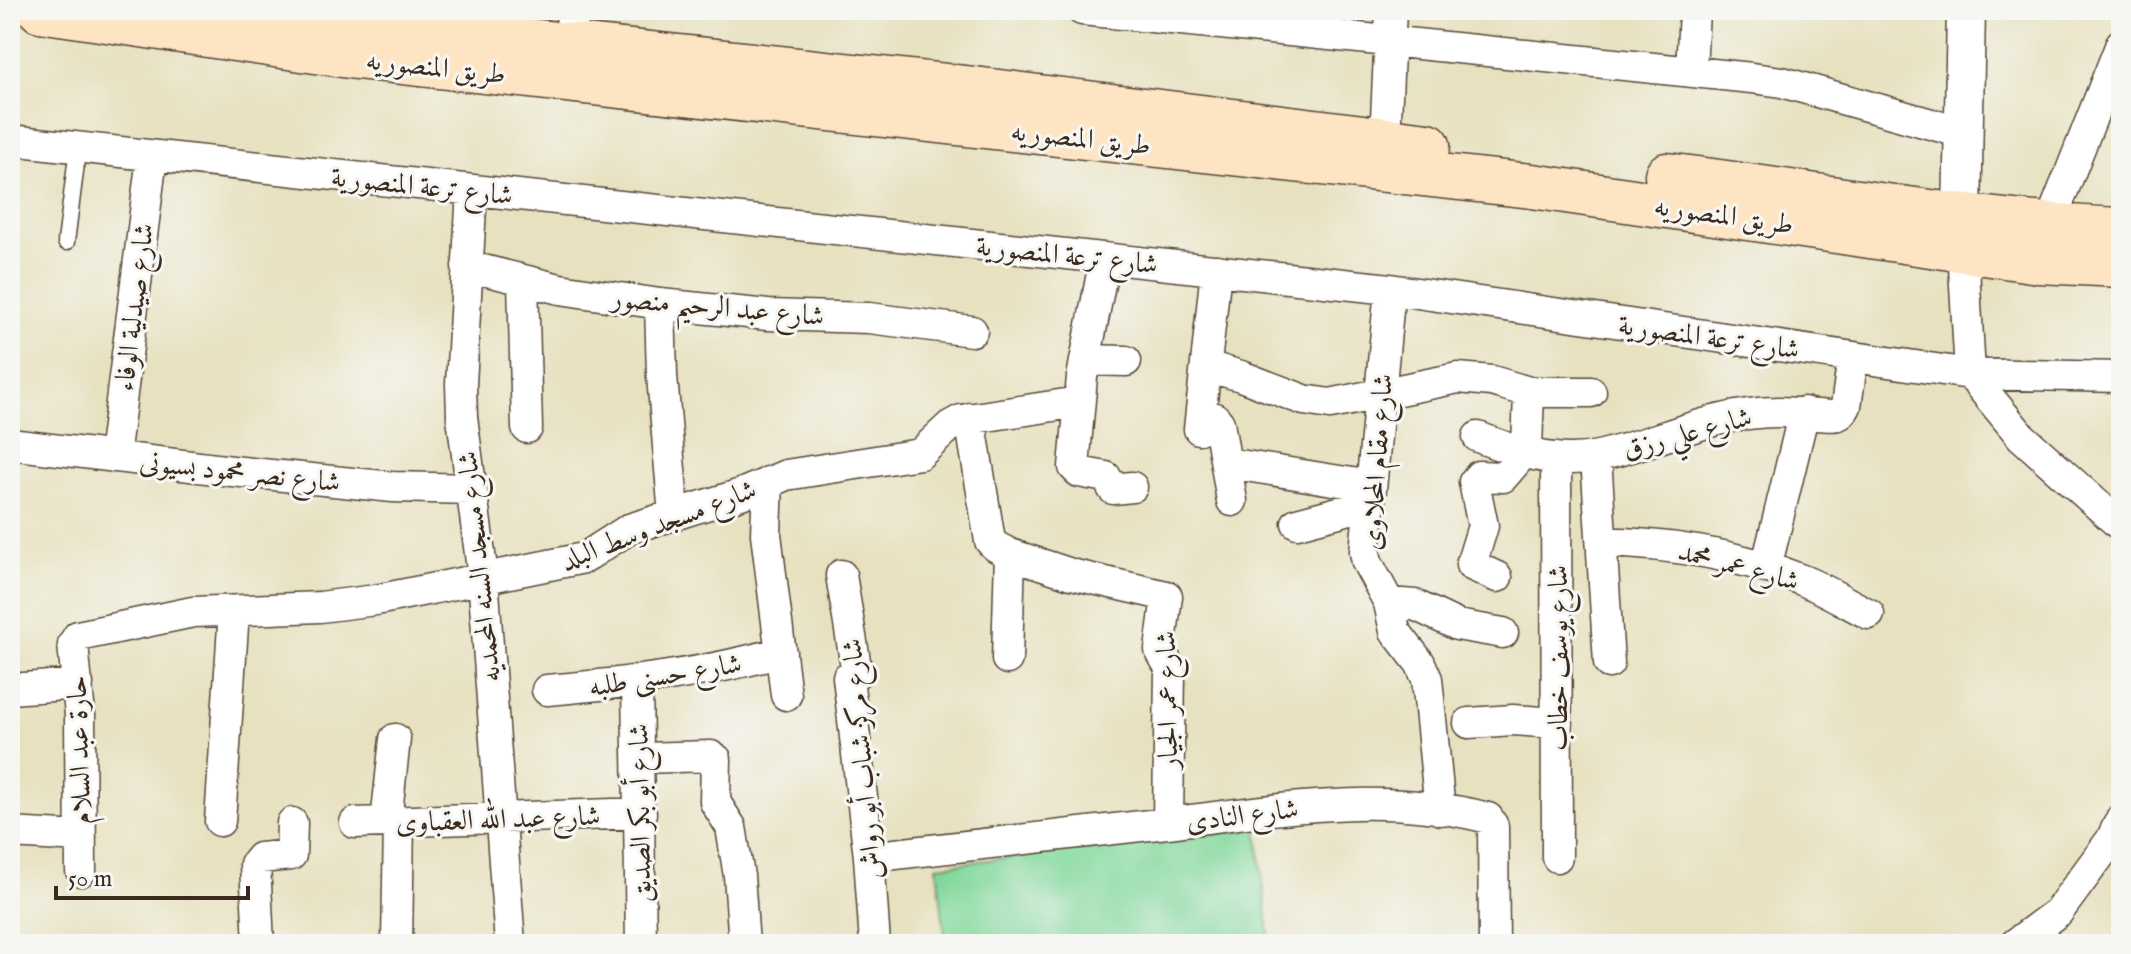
<svg xmlns="http://www.w3.org/2000/svg" width="2131" height="954" viewBox="0 0 2131 954" font-family="'IM FELL English',Amiri,serif">
<style>
.green{fill:#81d89c;stroke:#5e815d;stroke-width:2}
.lines{fill:none;stroke-linecap:round;stroke-linejoin:round}
.service-casing{stroke:#554536;stroke-width:19}
.minor-casing{stroke:#554536;stroke-width:33}
.tertiary-casing{stroke:#554536;stroke-width:41}
.secondary-casing{stroke:#554536;stroke-width:47}
.service{stroke:#fff;stroke-width:16}
.minor{stroke:#fff;stroke-width:30}
.tertiary{stroke:#fff;stroke-width:38}
.secondary{stroke:#fde5c4;stroke-width:44}
.labels{text-anchor:middle;stroke-width:6;stroke-linejoin:round;paint-order:stroke}
.street-label{font-size:28px;fill:#3b2a1e;stroke:#f6f6f2}
</style>
<rect width="100%" height="100%" fill="#f6f6f2"/>
<filter id="ink" filterUnits="userSpaceOnUse"><feTurbulence type="fractalNoise" baseFrequency=".0125" numOctaves="2"/><feDisplacementMap in="SourceGraphic" scale="16" xChannelSelector="R" yChannelSelector="G"/><feConvolveMatrix kernelMatrix="1 2 1 2 8 2 1 2 1" color-interpolation-filters="sRGB"/></filter>
<filter id="wash" filterUnits="userSpaceOnUse"><feTurbulence type="fractalNoise" baseFrequency=".006" numOctaves="4" result="noise"/><feDisplacementMap in="SourceGraphic" scale="32" xChannelSelector="R" yChannelSelector="G"/><feGaussianBlur stdDeviation="1.8" result="paint"/><feColorMatrix in="noise" values="0 0 0 0 0 0 0 0 0 0 0 0 0 0 0 0 0 1.4 0 .05"/><feComposite in="paint" operator="in"/></filter>
<g filter="url(#wash)">
<rect width="100%" height="100%" fill="#e7e1bf"/>
<path class="green" d="M1257,829L1270,944H946L937,866Z"/>
</g>
<g filter="url(#ink)">
<g class="lines">
<g class="service-casing">
<path id="service" d="M66,242L78,148"/>
</g>
<g class="minor-casing">
<path id="minor" d="M570,10L576,46
M1082,10L1752,78L1782,82L1963,133
M1691,71L1694,10
M10,140L1390,289L1970,374L2121,377
M1385,140L1391,10
M472,190L461,384L462,417L483,577L510,944
M2049,226L2121,44
M1963,249L1970,374L2021,436L2121,526
M1105,258L1082,377L1074,467L1079,472L1106,477L1113,489L1132,487
M467,266L560,289L660,304L768,315L869,318L972,331
M523,281L527,428
M1390,289L1365,552L1367,562L1389,603L1395,631L1420,663L1427,679L1440,810
M660,304L662,376L674,516
M1085,360L1126,361
M1206,366L1241,376L1304,400L1330,404L1458,378L1492,381L1529,392H1591
M1201,414L1215,418L1219,423L1232,501
M970,418L990,541L995,546L1010,554L1007,659
M1199,429L1216,270
M1478,437C1516,452 1557,465 1598,456C1658,443 1714,412 1777,412C1790,411 1829,418 1838,415C1843,413 1843,411 1846,406L1853,357
M10,444L232,471L393,487L471,489
M114,457L152,157
M1596,457L1609,663
M1556,458L1557,857
M1227,463L1371,486
M768,482L766,534L786,695
M1297,523L1369,504
M1602,542C1671,544 1738,554 1802,580C1825,589 1847,603 1869,614
M1010,554L1071,574L1167,596L1160,650L1170,668L1168,823
M1766,568L1804,412
M841,575L857,673L848,677L869,857L875,944
M1497,577L1471,565L1483,526L1474,482L1479,476L1503,477L1527,449L1529,392
M1389,603L1415,605L1457,625L1503,633
M637,682L641,944
M10,689L78,684
M547,690C627,683 704,674 781,652
M1469,723L1513,720L1557,723
M639,758L711,756L716,759L715,802L731,827L739,876L744,944
M220,821L234,611
M386,822L395,739
M355,823L641,813
M10,833L81,837
M869,857C968,846 1067,835 1167,823C1276,810 1378,790 1488,818L1493,826L1494,944
M81,871L80,715L73,644L78,636L193,612L320,607L376,600L584,558L629,529L741,494L786,475L920,454L950,426L961,420L1079,402
M259,944L255,864L260,858L291,855L292,823
M397,944L399,821
M2015,944L2058,912L2111,840L2121,819"/>
</g>
<g class="tertiary-casing">
<path id="tertiary" d="M1962,218L1966,10"/>
</g>
<g class="secondary-casing">
<path id="secondary" d="M40,10L356,57L1532,186L2039,261L2121,265
M241,10L966,88L1428,145
M1667,175C1818,194 1968,223 2121,230"/>
</g>
<use href="#service" class="service"/>
<use href="#minor" class="minor"/>
<use href="#tertiary" class="tertiary"/>
<use href="#secondary" class="secondary"/>
</g>
</g>
<g class="labels">
<g class="street-label">
<text transform="translate(436 66) rotate(6)" y="10">طريق المنصوريه</text>
<text transform="translate(1081 137) rotate(6)" y="10">طريق المنصوريه</text>
<text transform="translate(422 185) rotate(6)" y="10">شارع ترعة المنصورية</text>
<text transform="translate(1724 214) rotate(8)" y="10">طريق المنصوريه</text>
<text transform="translate(1067 254) rotate(6)" y="10">شارع ترعة المنصورية</text>
<text transform="translate(718 306) rotate(5)" y="10">شارع عبد الرحيم منصور</text>
<text transform="translate(133 307) rotate(-83)" y="10">شارع صيدلية الوفاء</text>
<text transform="translate(1709 336) rotate(8)" y="10">شارع ترعة المنصورية</text>
<text transform="translate(1687 432) rotate(-15)" y="10">شارع علي رزق</text>
<text transform="translate(1376 462) rotate(-86)" y="10">شارع مقام المحلاوى</text>
<text transform="translate(240 471) rotate(6)" y="10">شارع نصر محمود بسيونى</text>
<text transform="translate(658 524) rotate(-21)" y="10">شارع مسجد وسط البلد</text>
<text transform="translate(1739 565) rotate(15)" y="10">شارع عمر محمد</text>
<text transform="translate(478 567) rotate(-96)" y="10">شارع مسجد السنه المحمديه</text>
<text transform="translate(1557 658) rotate(-90)" y="10">شارع يوسف خطاب</text>
<text transform="translate(665 674) rotate(-9)" y="10">شارع حسنى طلبه</text>
<text transform="translate(1166 700) rotate(-91)" y="10">شارع عمر الجيار</text>
<text transform="translate(78 750) rotate(-92)" y="10">حارة عبد السلام</text>
<text transform="translate(861 759) rotate(-95)" y="10">شارع مركز شباب أبو رواش</text>
<text transform="translate(639 813) rotate(-91)" y="10">شارع أبو بكر الصديق</text>
<text transform="translate(1242 814) rotate(-7)" y="10">شارع النادى</text>
<text transform="translate(498 818) rotate(-2)" y="10">شارع عبد الله العقباوى</text>
</g>
</g>
<rect width="2131" height="954" fill="none" stroke="#f6f6f2" stroke-width="40"/>
<path d="M56 886v12h192v-12" fill="none" stroke="#3b2a1e" stroke-width="4"/>
<text x="68" y="886" font-size="24" fill="#3b2a1e" stroke="#f6f6f2" stroke-width="6" paint-order="stroke">50 m</text>
</svg>
